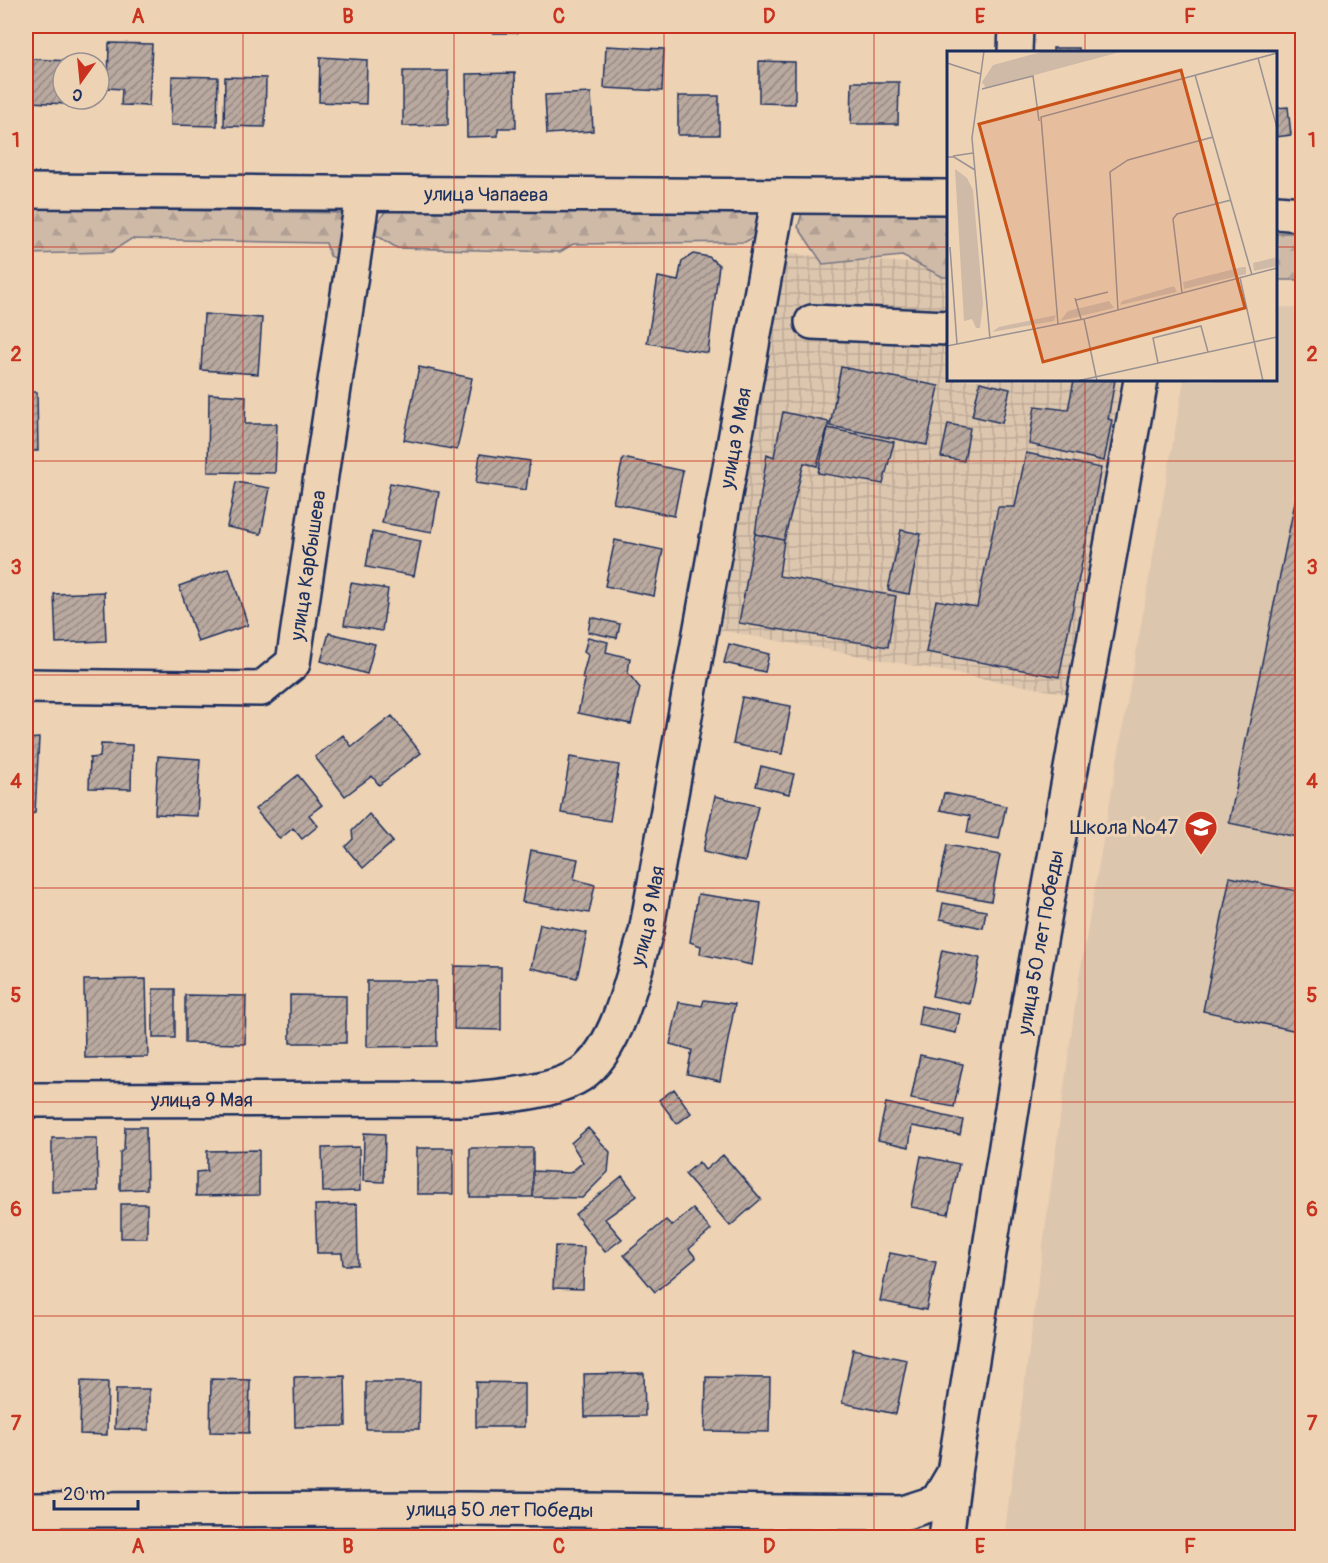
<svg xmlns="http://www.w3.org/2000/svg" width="1328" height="1563" viewBox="0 0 1328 1563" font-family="Pangolin,sans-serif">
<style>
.built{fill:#ddc6ae}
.industrial{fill:url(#industrial-grid)}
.forest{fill:url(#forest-firs);stroke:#757483;stroke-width:1.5}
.building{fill:url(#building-hatch);stroke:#1b2f5e;stroke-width:1.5}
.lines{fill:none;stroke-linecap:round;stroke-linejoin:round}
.minor-casing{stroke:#1b2f5e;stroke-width:38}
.minor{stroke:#edd2b4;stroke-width:33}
.grid{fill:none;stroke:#c8321e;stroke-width:1.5;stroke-opacity:0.55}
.labels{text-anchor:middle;stroke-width:6;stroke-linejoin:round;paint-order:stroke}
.street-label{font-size:20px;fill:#1b2f5e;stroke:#edd2b4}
.poi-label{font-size:20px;fill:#1b2f5e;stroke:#edd2b4;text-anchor:end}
.inset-road{fill:none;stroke:#999192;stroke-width:1.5}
.view{fill:#c95318;fill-opacity:0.15;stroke:#c95318;stroke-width:3}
.inset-edge{fill:none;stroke:#1b2f5e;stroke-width:3}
.neatline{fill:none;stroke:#c8321e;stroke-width:2}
.grid-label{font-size:20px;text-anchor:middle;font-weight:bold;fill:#c8321e}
</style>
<defs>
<pattern id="industrial-grid" width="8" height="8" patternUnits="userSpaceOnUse" patternTransform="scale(1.5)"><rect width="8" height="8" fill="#ddc6ae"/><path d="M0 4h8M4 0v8" fill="none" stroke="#bdaa98"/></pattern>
<pattern id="forest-firs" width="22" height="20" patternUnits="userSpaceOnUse" patternTransform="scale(1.5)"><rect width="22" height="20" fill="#cfbaa8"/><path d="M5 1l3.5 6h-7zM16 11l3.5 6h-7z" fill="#b1a093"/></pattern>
<pattern id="building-hatch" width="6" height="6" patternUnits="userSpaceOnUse" patternTransform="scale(1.5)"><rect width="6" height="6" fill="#b9a99f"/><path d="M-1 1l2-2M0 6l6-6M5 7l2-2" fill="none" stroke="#968a85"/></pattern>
</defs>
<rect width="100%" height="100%" fill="#edd2b4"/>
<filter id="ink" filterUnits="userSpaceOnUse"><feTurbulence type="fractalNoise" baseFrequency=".0167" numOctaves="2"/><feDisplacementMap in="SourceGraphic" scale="12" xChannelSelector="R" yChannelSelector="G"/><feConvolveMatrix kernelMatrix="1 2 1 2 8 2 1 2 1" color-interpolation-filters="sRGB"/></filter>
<g filter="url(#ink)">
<path class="built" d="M1276,307L1302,308V1537L1004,1538L1078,984L1184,380H1276Z"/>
<path class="industrial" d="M778,253L948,266V380H1120L1073,695L720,630Z"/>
<path class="forest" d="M26,208L342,213L339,260L330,256L326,243L131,239L111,252L26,254Z
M388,208L756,212L759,223L754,237L745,242L573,244L560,252L397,248L376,235L378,221Z
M802,213L948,215V277H943L902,256L823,264L798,227Z
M1276,233H1302V280H1276Z"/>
<path class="building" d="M493,26H517V33H492Z
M109,43L152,44L149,106L121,105L122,89L108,88Z
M606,46L664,49L662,91L604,88Z
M1053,48H1079V52H1053Z
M320,57L367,60L366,104L319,102Z
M33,59L85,62L63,63V99H83V105L31,102Z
M759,61L795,62V104L759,103Z
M403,71H448V125L403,126Z
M515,73L516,128H498V136L467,137L466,74Z
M172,76L218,77L217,126L171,125Z
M225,77L266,78L265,127L224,126Z
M852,82H899L898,124H851Z
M1302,89V153H1300Z
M591,93L593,131L547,134L545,95Z
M678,96H719V135H678Z
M1288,107L1291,135L1276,137V108Z
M693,254L709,257L719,265L708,353L647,343L658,277L678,281L682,261Z
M204,314L262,318L258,374L201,370Z
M419,367L472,378L457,450L404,440Z
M841,367L939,386L927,445L830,426Z
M1074,380H1115L1108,419L1112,420L1104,461L1029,444L1035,406L1068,410Z
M980,382L1010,389L1002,423L972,416Z
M26,392H37L38,451H26Z
M209,394L246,396L245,424H277L275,473L208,472Z
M783,412L829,422L817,466L804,463L784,540L755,534L767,454L774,457Z
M948,424L970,428L964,461L941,457Z
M828,428L894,442L883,484L818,473Z
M1026,453L1101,468L1059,677L926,652L936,600L977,607L998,507H1015Z
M480,454L530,461L526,490L476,483Z
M623,458L683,471L674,516L613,503Z
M1302,468V838L1229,823Z
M236,482L270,488L261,534L227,527Z
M390,483L439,492L432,532L382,523Z
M901,530L921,534L909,594L888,590Z
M372,532L421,541L414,576L366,567Z
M755,534L784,540L779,576L896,596L888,647L739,623Z
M615,540L663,550L654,596L605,586Z
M229,568L248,625L198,642L179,586Z
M351,583L388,589L382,631L344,625Z
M104,592L106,641L56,643L54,594Z
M591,617L620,624L617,638L588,632Z
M329,633L375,644L367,674L321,661Z
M588,637L608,642L606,652L630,658L628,673L640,688L631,724L578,713L585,680L582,678L588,655L584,652Z
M729,644L769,654L765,672L724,663Z
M742,697L791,706L782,754L733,744Z
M392,716L421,753L379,785L372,776L345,796L315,757L343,735L352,747Z
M39,738L35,813L26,816V739Z
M101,744L132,745L131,789L89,788L90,758L100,757Z
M158,756L200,759L197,816L155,814Z
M570,757L619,765L610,821L561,813Z
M761,766L794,774L789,794L756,786Z
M298,775L322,805L309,815L318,826L302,839L293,828L280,839L255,809Z
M944,793L1006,806L999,839L967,833L970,816L940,810Z
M715,796L758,806L745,862L703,852Z
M369,814L393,842L363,868L345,847L353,839L352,831Z
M947,845L1000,855L991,901L938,891Z
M531,850L578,859L574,879L595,885L589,913L522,902Z
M1230,877L1302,892V1032L1203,1011Z
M698,894L761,903L752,965L700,954L701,946L690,942Z
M943,903L986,911L983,928L940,919Z
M540,924L587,933L577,978L531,968Z
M942,950L980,958L970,1004L932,996Z
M454,966L501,967V1030L454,1029Z
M146,979L148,1057L85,1058L84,980Z
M367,981H436L437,1046L367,1047Z
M153,989H175V1038H153Z
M185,995L246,996L245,1044L185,1043Z
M290,995L346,996V1043H290Z
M704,1000L735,1004L720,1081L687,1074L692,1050L670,1044L679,1002L702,1006Z
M921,1006L960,1014L956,1033L918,1025Z
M920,1055L963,1064L954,1107L911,1099Z
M674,1089L691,1113L677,1124L659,1100Z
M886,1103L963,1120L960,1135L912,1126L909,1147L878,1140Z
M125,1127H146L147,1189L120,1190V1153L124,1149Z
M588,1128L610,1152L608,1172L582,1198L533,1197V1171L570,1173L583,1162L571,1143Z
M364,1133L385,1134L384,1182L363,1181Z
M52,1138H97L98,1191L52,1192Z
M359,1147L360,1191L323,1192L322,1148Z
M417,1148H453V1194H417Z
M470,1148H533V1197H470Z
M259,1150V1195L196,1196V1172L207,1171V1151Z
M723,1155L761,1199L730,1226L685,1174L699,1162L705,1170Z
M921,1156L959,1164L948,1214L911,1207Z
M622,1176L637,1196L605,1219L622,1239L605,1252L575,1214Z
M121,1204H147V1238H121Z
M357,1204L358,1265H343L342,1253H317L315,1205Z
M693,1209L711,1230L689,1249L696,1258L655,1292L624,1255L666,1220L672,1226Z
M555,1246L584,1247L583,1289L553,1288Z
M890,1253L936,1262L926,1310L880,1301Z
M853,1349L907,1360L896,1414L842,1403Z
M644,1373L645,1416L585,1417L584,1374Z
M345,1376L346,1426L295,1427L294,1377Z
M706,1377L770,1378L769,1432L705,1431Z
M211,1379L250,1380L249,1433L210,1432Z
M81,1381L108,1382L107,1435L80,1434Z
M366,1382H420L419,1429H366Z
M476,1382L524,1383V1427H476Z
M116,1389H149V1430L115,1429Z
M394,1534H436V1538H394Z"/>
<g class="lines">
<g class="minor-casing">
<g id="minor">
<path d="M1015,52L1016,26"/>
<path id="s1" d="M26,191L948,197"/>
<path d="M1276,212L1302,214"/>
<path d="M812,322L948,328"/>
<path id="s2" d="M26,686L261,689L293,663L363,194"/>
<path id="s3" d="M26,1100L472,1099C506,1095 544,1094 575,1078C617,1057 633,974 646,932L779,196"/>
<path id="s4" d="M26,1510L467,1509L903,1513L937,1502L954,1473L1029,1002L1141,380"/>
<path d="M946,1538L954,1477"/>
</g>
</g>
<use href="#minor" class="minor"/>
</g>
</g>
<path class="grid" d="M243,26V1538M454,26V1538M664,26V1538M874,26V1538M1085,26V52M26,247H948M1276,247H1302M1085,380V1538M26,461H1302M26,675H1302M26,888H1302M26,1102H1302M26,1316H1302"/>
<defs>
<g id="school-pin" transform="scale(1.725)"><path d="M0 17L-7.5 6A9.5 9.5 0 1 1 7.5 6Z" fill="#c8321e" stroke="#edd2b4"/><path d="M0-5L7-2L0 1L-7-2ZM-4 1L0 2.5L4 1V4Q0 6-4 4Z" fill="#fff"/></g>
</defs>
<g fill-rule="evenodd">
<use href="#school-pin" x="1201" y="827"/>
</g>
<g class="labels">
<g class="street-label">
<text dy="7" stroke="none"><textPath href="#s1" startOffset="460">улица Чапаева</textPath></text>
<text dy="7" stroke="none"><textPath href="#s3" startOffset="1220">улица 9 Мая</textPath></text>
<text dy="7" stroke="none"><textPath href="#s2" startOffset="375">улица Карбышева</textPath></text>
<text dy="7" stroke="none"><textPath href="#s3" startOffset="734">улица 9 Мая</textPath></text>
<text dy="7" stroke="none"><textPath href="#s4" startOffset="1484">улица 50 лет Победы</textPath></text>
<text dy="7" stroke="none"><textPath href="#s3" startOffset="176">улица 9 Мая</textPath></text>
<text dy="7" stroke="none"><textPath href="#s4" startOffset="474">улица 50 лет Победы</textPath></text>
</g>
<g class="poi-label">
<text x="1178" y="834">Школа №47</text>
</g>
</g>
<g transform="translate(947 51)">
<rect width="330" height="330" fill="#edd2b4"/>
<path d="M98,0H177L39,37L35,31L46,14ZM8,118L20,127L26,139L36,253L33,277H29L25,268L17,270ZM330,206V215L307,220L306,212ZM295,216H299V223L237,238L236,231ZM227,235L230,241L173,254L175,250ZM162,250L167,257L113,270L121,260ZM109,264L107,270L45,281L52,276Z" fill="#cfbaa8"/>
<path class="inset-road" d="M37,0L25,87L43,288M311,7L330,77M0,12L34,23M248,24L305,224M35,38L86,25L92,70M6,105L26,102M0,106H7L28,119M3,196L10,293M293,227L316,330M235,242L226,168L230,163L284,149M128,247L134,268M129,249L161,241M171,259L163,121L181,109L266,86M137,268L150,330M111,273L94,66L330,2M0,295L137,268L330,217M211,312L206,287L254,275L261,301M130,330L330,286"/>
<path class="view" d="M234,19L298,257L96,311L32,73Z"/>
<rect width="330" height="330" class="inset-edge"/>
</g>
<rect width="1328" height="1563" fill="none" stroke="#edd2b4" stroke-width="66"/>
<g transform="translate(81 81) rotate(195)"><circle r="28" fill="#edd2b4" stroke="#999192" stroke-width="1.5"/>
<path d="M0-4.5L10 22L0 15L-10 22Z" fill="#c8321e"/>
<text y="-9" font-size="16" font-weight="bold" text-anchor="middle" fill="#1b2f5e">С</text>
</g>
<path d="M54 1500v9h84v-9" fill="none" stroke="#1b2f5e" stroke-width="3"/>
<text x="63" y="1500" font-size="18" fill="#1b2f5e" stroke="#edd2b4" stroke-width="4.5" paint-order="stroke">20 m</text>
<rect x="33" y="33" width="1262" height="1497" class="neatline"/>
<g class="grid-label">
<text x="138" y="23">A</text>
<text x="348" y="23">B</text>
<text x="559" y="23">C</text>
<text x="769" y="23">D</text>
<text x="980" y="23">E</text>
<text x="1190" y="23">F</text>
<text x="16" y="147">1</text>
<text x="1312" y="147">1</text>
<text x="16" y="361">2</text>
<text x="1312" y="361">2</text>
<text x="16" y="574">3</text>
<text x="1312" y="574">3</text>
<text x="16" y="788">4</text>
<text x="1312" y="788">4</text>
<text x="16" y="1002">5</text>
<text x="1312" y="1002">5</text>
<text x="16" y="1216">6</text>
<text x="1312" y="1216">6</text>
<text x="16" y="1430">7</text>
<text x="1312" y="1430">7</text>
<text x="138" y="1553">A</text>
<text x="348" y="1553">B</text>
<text x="559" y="1553">C</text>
<text x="769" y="1553">D</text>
<text x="980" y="1553">E</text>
<text x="1190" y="1553">F</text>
</g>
</svg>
